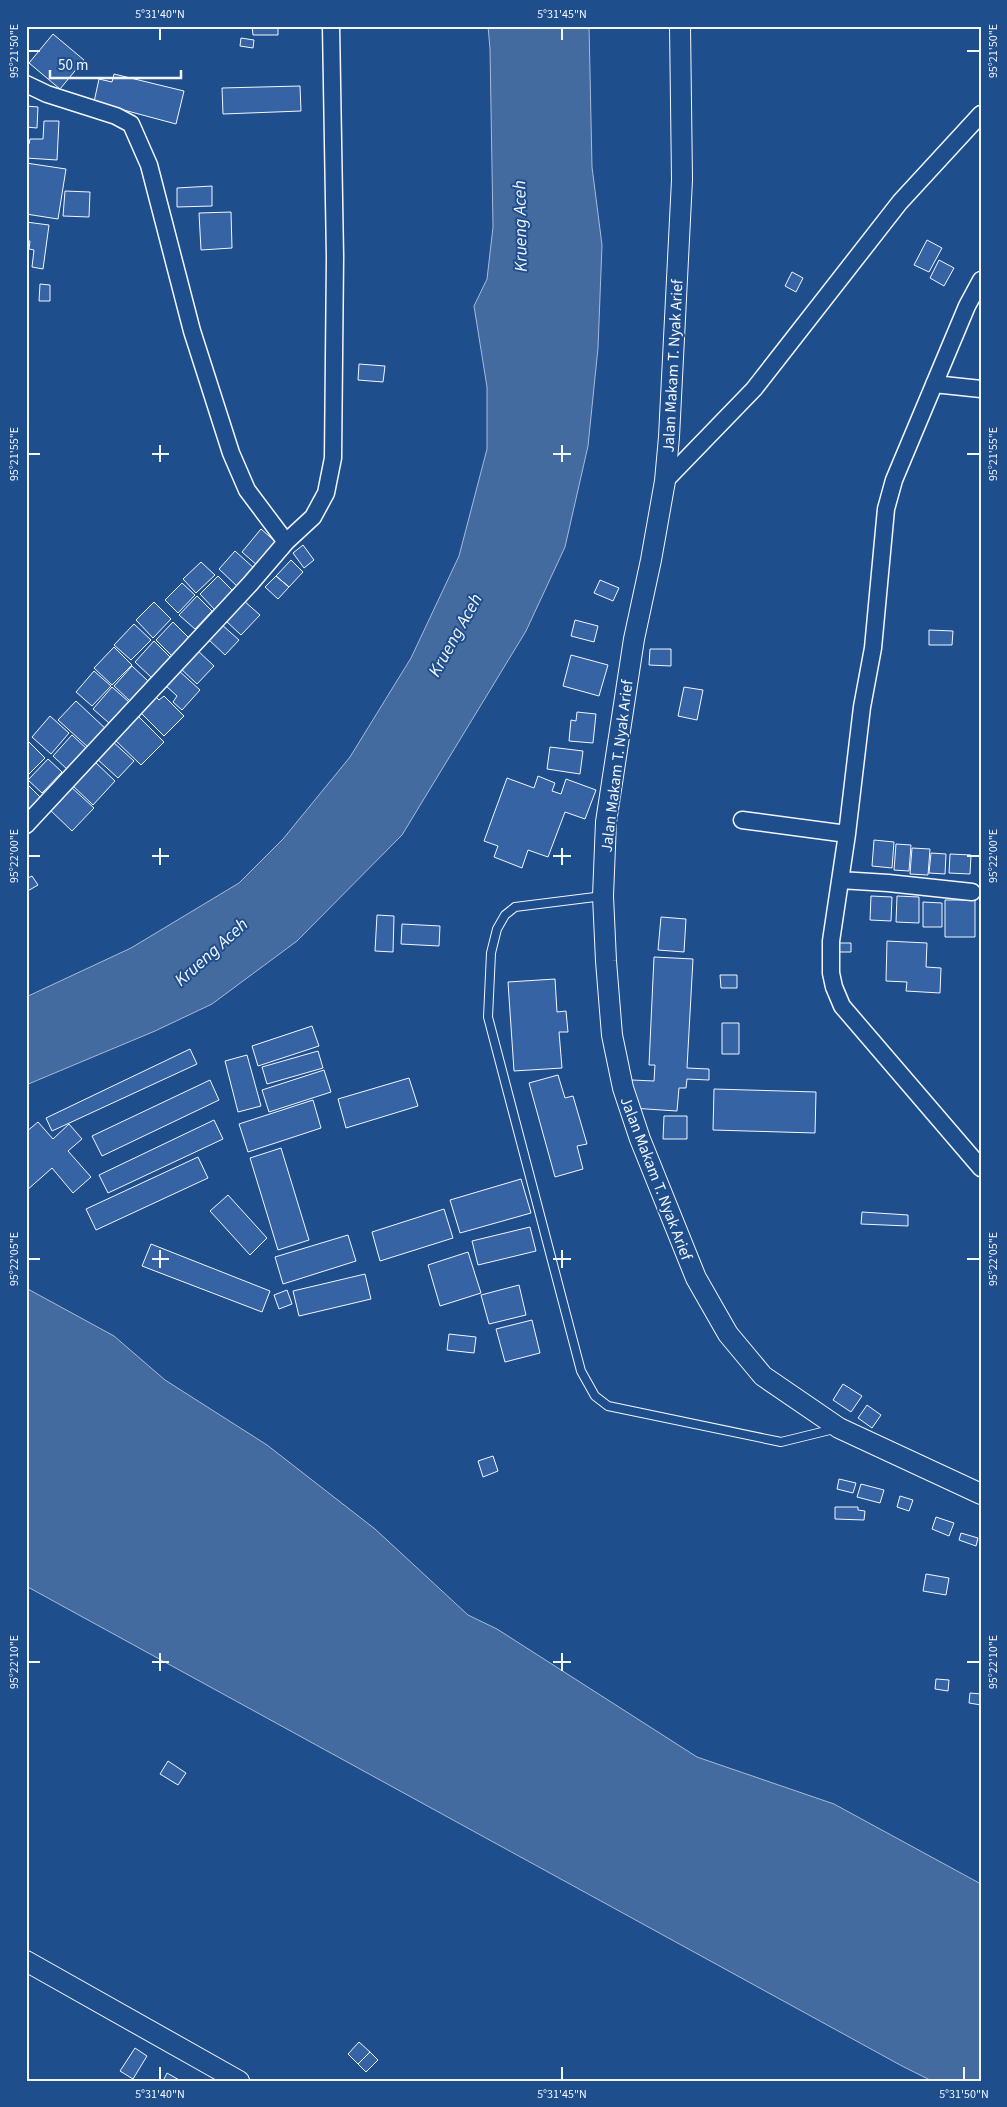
<svg xmlns="http://www.w3.org/2000/svg" width="1007" height="2107" viewBox="0 0 1007 2107" font-family="'Source Sans 3',sans-serif">
<style>
.water{fill:#446ba0;stroke:#a8bbd7}
.building{fill:#3563a3;stroke:#f2f6ff}
.lines{fill:none;stroke-linecap:round;stroke-linejoin:round}
.service-casing{stroke:#f2f6ff;stroke-width:10}
.minor-casing{stroke:#f2f6ff;stroke-width:19}
.tertiary-casing{stroke:#f2f6ff;stroke-width:22}
.service{stroke:#1f4e8c;stroke-width:8}
.minor{stroke:#1f4e8c;stroke-width:16}
.tertiary{stroke:#1f4e8c;stroke-width:20}
.ticks{fill:none;stroke:#f2f6ff;stroke-width:2}
.labels{text-anchor:middle;stroke-width:4;stroke-linejoin:round;paint-order:stroke}
.street-label{font-size:16px;fill:#f2f6ff;stroke:#1f4e8c}
.water-label{font-size:18px;font-style:italic;fill:#f2f6ff;stroke:#1f4e8c}
.neatline{fill:none;stroke:#f2f6ff;stroke-width:2}
.ticks-label{font-size:12px;text-anchor:middle;fill:#f2f6ff}
</style>
<rect width="100%" height="100%" fill="#1f4e8c"/>
<path class="water" d="M488,26H589L592,167L602,245L598,348L588,446L565,547L526,631L402,835L297,941L212,1004L155,1031L26,1085V997L131,948L239,883L283,839L350,757L411,658L459,556L487,449V387L474,306L487,279L493,227L490,49Z
M26,1288L114,1336L165,1380L267,1445L375,1529L468,1615L497,1629L697,1757L834,1804L981,1884V2081H932L902,2066L26,1586Z"/>
<path class="building" d="M252,26H278V35H253Z
M53,34L84,60L60,89L29,63Z
M241,38L254,40L253,48L240,46Z
M114,74L184,91L176,124L94,102L99,79L112,82Z
M300,86L301,111L223,114L222,88Z
M26,106L38,107L37,128L26,127Z
M44,121H59L57,160L26,158V144H29L30,139H43Z
M26,163L66,169L58,219L26,214Z
M212,186V206L177,207V188Z
M65,191L90,192L89,217L63,216Z
M231,212L232,248L201,250L199,213Z
M26,222L49,225L43,269L32,267L34,250L29,249L30,241H26Z
M927,240L942,248L929,272L914,265Z
M939,260L954,268L944,286L930,278Z
M792,272L803,278L796,292L785,286Z
M40,284L50,285V301H39Z
M359,364L385,366L383,382L358,380Z
M261,529L277,543L258,566L242,552Z
M303,545L314,560L304,568L293,553Z
M235,551L256,570L239,588L219,569Z
M291,560L303,572L289,587L276,576Z
M201,562L215,575L196,593L183,579Z
M218,576L234,592L216,611L200,594Z
M276,576L289,587L278,599L265,587Z
M600,580L619,588L613,601L594,593Z
M182,583L195,595L178,613L165,600Z
M197,596L212,611L195,629L179,615Z
M243,600L260,615L241,635L225,620Z
M154,602L171,619L153,638L136,620Z
M575,620L598,626L594,642L571,636Z
M173,622L189,638L172,656L156,640Z
M134,624L151,640L131,660L114,645Z
M221,624L239,640L225,655L208,639Z
M929,630L953,631L952,645H929Z
M154,641L171,658L152,678L135,662Z
M114,647L132,665L112,685L94,668Z
M196,649L214,666L197,684L179,667Z
M650,649H671V666L649,665Z
M571,655L608,665L599,696L563,686Z
M132,666L148,681L130,701L114,686Z
M178,670L200,690L182,710L173,702L177,696L165,685Z
M94,671L111,686L92,706L76,692Z
M112,687L129,702L109,723L93,709Z
M684,687L703,690L697,720L678,716Z
M154,695L159,700L164,696L184,716L164,736L139,711Z
M76,701L107,730L89,748L58,720Z
M577,712L596,714L593,743L569,741L571,720L576,721Z
M136,714L164,742L141,765L113,738Z
M50,716L69,733L51,754L32,737Z
M72,735L88,750L69,771L53,756Z
M26,739L45,758L26,777Z
M112,741L134,761L118,778L96,758Z
M550,747L583,751L580,774L547,769Z
M48,759L62,772L42,793L28,780Z
M94,761L115,781L93,805L72,785Z
M538,776L555,783L552,791L561,794L566,779L596,790L585,819L565,812L548,857L528,850L522,868L494,857L498,846L484,841L507,778L534,788Z
M26,783L43,800L26,813Z
M70,786L94,808L72,831L49,809Z
M874,840L894,842L892,868L872,866Z
M896,844L911,845L909,871L894,870Z
M912,848L930,849L928,875L910,874Z
M931,853L946,854L945,874L929,873Z
M950,854L971,855L970,874L949,873Z
M32,876L38,885L26,892V879Z
M871,896L892,897L891,921L870,920Z
M897,896L919,897V923L896,922Z
M945,900H975V937H945Z
M923,902L942,903V927H923Z
M377,915L394,916L393,952L375,951Z
M661,917L686,919L684,952L658,950Z
M402,924L440,926L439,946L401,944Z
M887,941L927,943L926,967L941,968L940,993L906,991L907,982L886,981Z
M838,943H851V952H838Z
M654,957L693,959L687,1068L709,1069V1080L687,1079L686,1088H679L677,1111L631,1108L632,1080L654,1081L655,1065H649Z
M720,975H737V988H721Z
M555,979L557,1012L566,1011L568,1032H559L562,1068L514,1071L508,982Z
M722,1023H739V1054H722Z
M312,1026L319,1046L258,1066L252,1046Z
M190,1049L197,1064L52,1131L46,1118Z
M318,1051L323,1068L267,1084L262,1067Z
M247,1055L261,1106L238,1112L225,1061Z
M324,1070L331,1092L269,1112L262,1090Z
M558,1075L565,1098L573,1096L587,1144L577,1146L583,1169L555,1177L529,1083Z
M409,1078L418,1106L346,1128L338,1099Z
M210,1080L219,1100L102,1156L92,1136Z
M714,1089L816,1092L815,1133L713,1130Z
M313,1100L321,1128L248,1152L239,1124Z
M664,1116H687V1139H663Z
M214,1120L223,1139L108,1193L99,1175Z
M38,1122L53,1139L69,1124L82,1139L68,1151L91,1177L73,1193L52,1168L26,1191V1132Z
M281,1148L309,1240L278,1250L250,1158Z
M198,1157L208,1178L96,1230L86,1209Z
M521,1179L531,1213L460,1233L450,1200Z
M228,1195L267,1238L250,1255L210,1211Z
M444,1209L453,1238L380,1261L372,1232Z
M862,1212L908,1215V1226L861,1224Z
M530,1227L536,1251L478,1265L472,1241Z
M348,1235L356,1261L283,1284L275,1257Z
M151,1244L270,1291L262,1312L142,1266Z
M468,1252L481,1293L440,1306L428,1265Z
M365,1274L371,1299L299,1316L293,1291Z
M519,1285L526,1315L489,1324L481,1295Z
M287,1290L292,1304L279,1309L274,1295Z
M532,1320L540,1353L505,1362L496,1329Z
M449,1334L476,1337L474,1353L447,1350Z
M843,1384L862,1396L851,1412L833,1400Z
M867,1405L881,1415L872,1428L858,1418Z
M493,1456L498,1471L483,1477L478,1461Z
M839,1479L856,1483L853,1493L837,1489Z
M861,1484L884,1490L880,1503L857,1497Z
M900,1496L913,1500L909,1511L897,1507Z
M835,1507H858V1510L865,1511L864,1520L835,1519Z
M936,1517L954,1523L949,1536L932,1529Z
M961,1533L978,1538L976,1546L959,1540Z
M926,1574L949,1578L946,1595L923,1591Z
M936,1679L949,1680L948,1691L935,1689Z
M970,1693L981,1694V1705L969,1703Z
M168,1761L186,1773L178,1785L160,1774Z
M359,2042L370,2052L358,2064L348,2054Z
M135,2048L147,2056L133,2079L120,2071Z
M370,2052L378,2060L366,2072L358,2064Z
M167,2073L181,2081H163Z"/>
<g class="lines">
<g class="service-casing">
<path id="service" d="M603,896L515,907L505,915L497,929L491,953L488,1017L581,1371L595,1396L608,1406L781,1442L834,1429"/>
</g>
<g class="minor-casing">
<path id="minor" d="M26,84L47,94L116,116L131,124L149,165L192,331L231,453L247,490L286,542
M981,280L967,306L894,480L886,509L873,648L862,707L847,834L831,941V973L834,987L842,1006L981,1168
M934,384L981,389
M665,481L754,389L900,202L981,114
M742,820L847,834
M26,825L250,584L286,542L313,517L326,493L333,458L335,257L331,26
M840,880L888,883L972,892"/>
</g>
<g class="tertiary-casing">
<path id="tertiary" d="M680,26L682,180L669,437L665,481L651,560L634,639L606,822L603,896L606,961L612,1035L623,1088L640,1139L696,1278L728,1334L763,1376L839,1428L981,1494
M26,1961L239,2081"/>
</g>
<use href="#service" class="service"/>
<use href="#minor" class="minor"/>
<use href="#tertiary" class="tertiary"/>
</g>
<path class="ticks" d="M160,28V40M562,28V40M28,51H40M967,51H980M160,445V462M562,445V462M28,454H40M152,454H169M553,454H571M967,454H980M160,848V865M562,848V865M28,856H40M152,856H169M553,856H571M967,856H980M160,1250V1268M562,1250V1268M28,1259H40M152,1259H169M553,1259H571M967,1259H980M160,1653V1671M562,1653V1671M28,1662H40M152,1662H169M553,1662H571M967,1662H980M160,2067V2080M562,2067V2080M964,2067V2080"/>
<g class="labels">
<g class="street-label">
<text transform="translate(672 366) rotate(-87)" y="6">Jalan Makam T. Nyak Arief</text>
<text transform="translate(616 766) rotate(-83)" y="6">Jalan Makam T. Nyak Arief</text>
<text transform="translate(657 1178) rotate(69)" y="6">Jalan Makam T. Nyak Arief</text>
</g>
<g class="water-label">
<text transform="translate(520 226) rotate(-91)" y="6">Krueng Aceh</text>
<text transform="translate(455 635) rotate(-61)" y="6">Krueng Aceh</text>
<text transform="translate(211 952) rotate(-42)" y="6">Krueng Aceh</text>
</g>
</g>
<rect width="1007" height="2107" fill="none" stroke="#1f4e8c" stroke-width="55"/>
<path d="M50 70v8h131v-8" fill="none" stroke="#f2f6ff" stroke-width="2.5"/>
<text x="58" y="70" font-size="15" fill="#f2f6ff" stroke="#1f4e8c" stroke-width="4" paint-order="stroke">50 m</text>
<rect x="28" y="28" width="952" height="2052" class="neatline"/>
<g class="ticks-label">
<text x="160" y="18">5°31'40"N</text>
<text x="562" y="18">5°31'45"N</text>
<text transform="translate(993 51) rotate(-90)" y="4">95°21'50"E</text>
<text transform="translate(14 51) rotate(-90)" y="4">95°21'50"E</text>
<text transform="translate(14 454) rotate(-90)" y="4">95°21'55"E</text>
<text transform="translate(993 454) rotate(-90)" y="4">95°21'55"E</text>
<text transform="translate(993 856) rotate(-90)" y="4">95°22'00"E</text>
<text transform="translate(14 856) rotate(-90)" y="4">95°22'00"E</text>
<text transform="translate(993 1259) rotate(-90)" y="4">95°22'05"E</text>
<text transform="translate(14 1259) rotate(-90)" y="4">95°22'05"E</text>
<text transform="translate(993 1662) rotate(-90)" y="4">95°22'10"E</text>
<text transform="translate(14 1662) rotate(-90)" y="4">95°22'10"E</text>
<text x="160" y="2098">5°31'40"N</text>
<text x="562" y="2098">5°31'45"N</text>
<text x="964" y="2098">5°31'50"N</text>
</g>
</svg>
